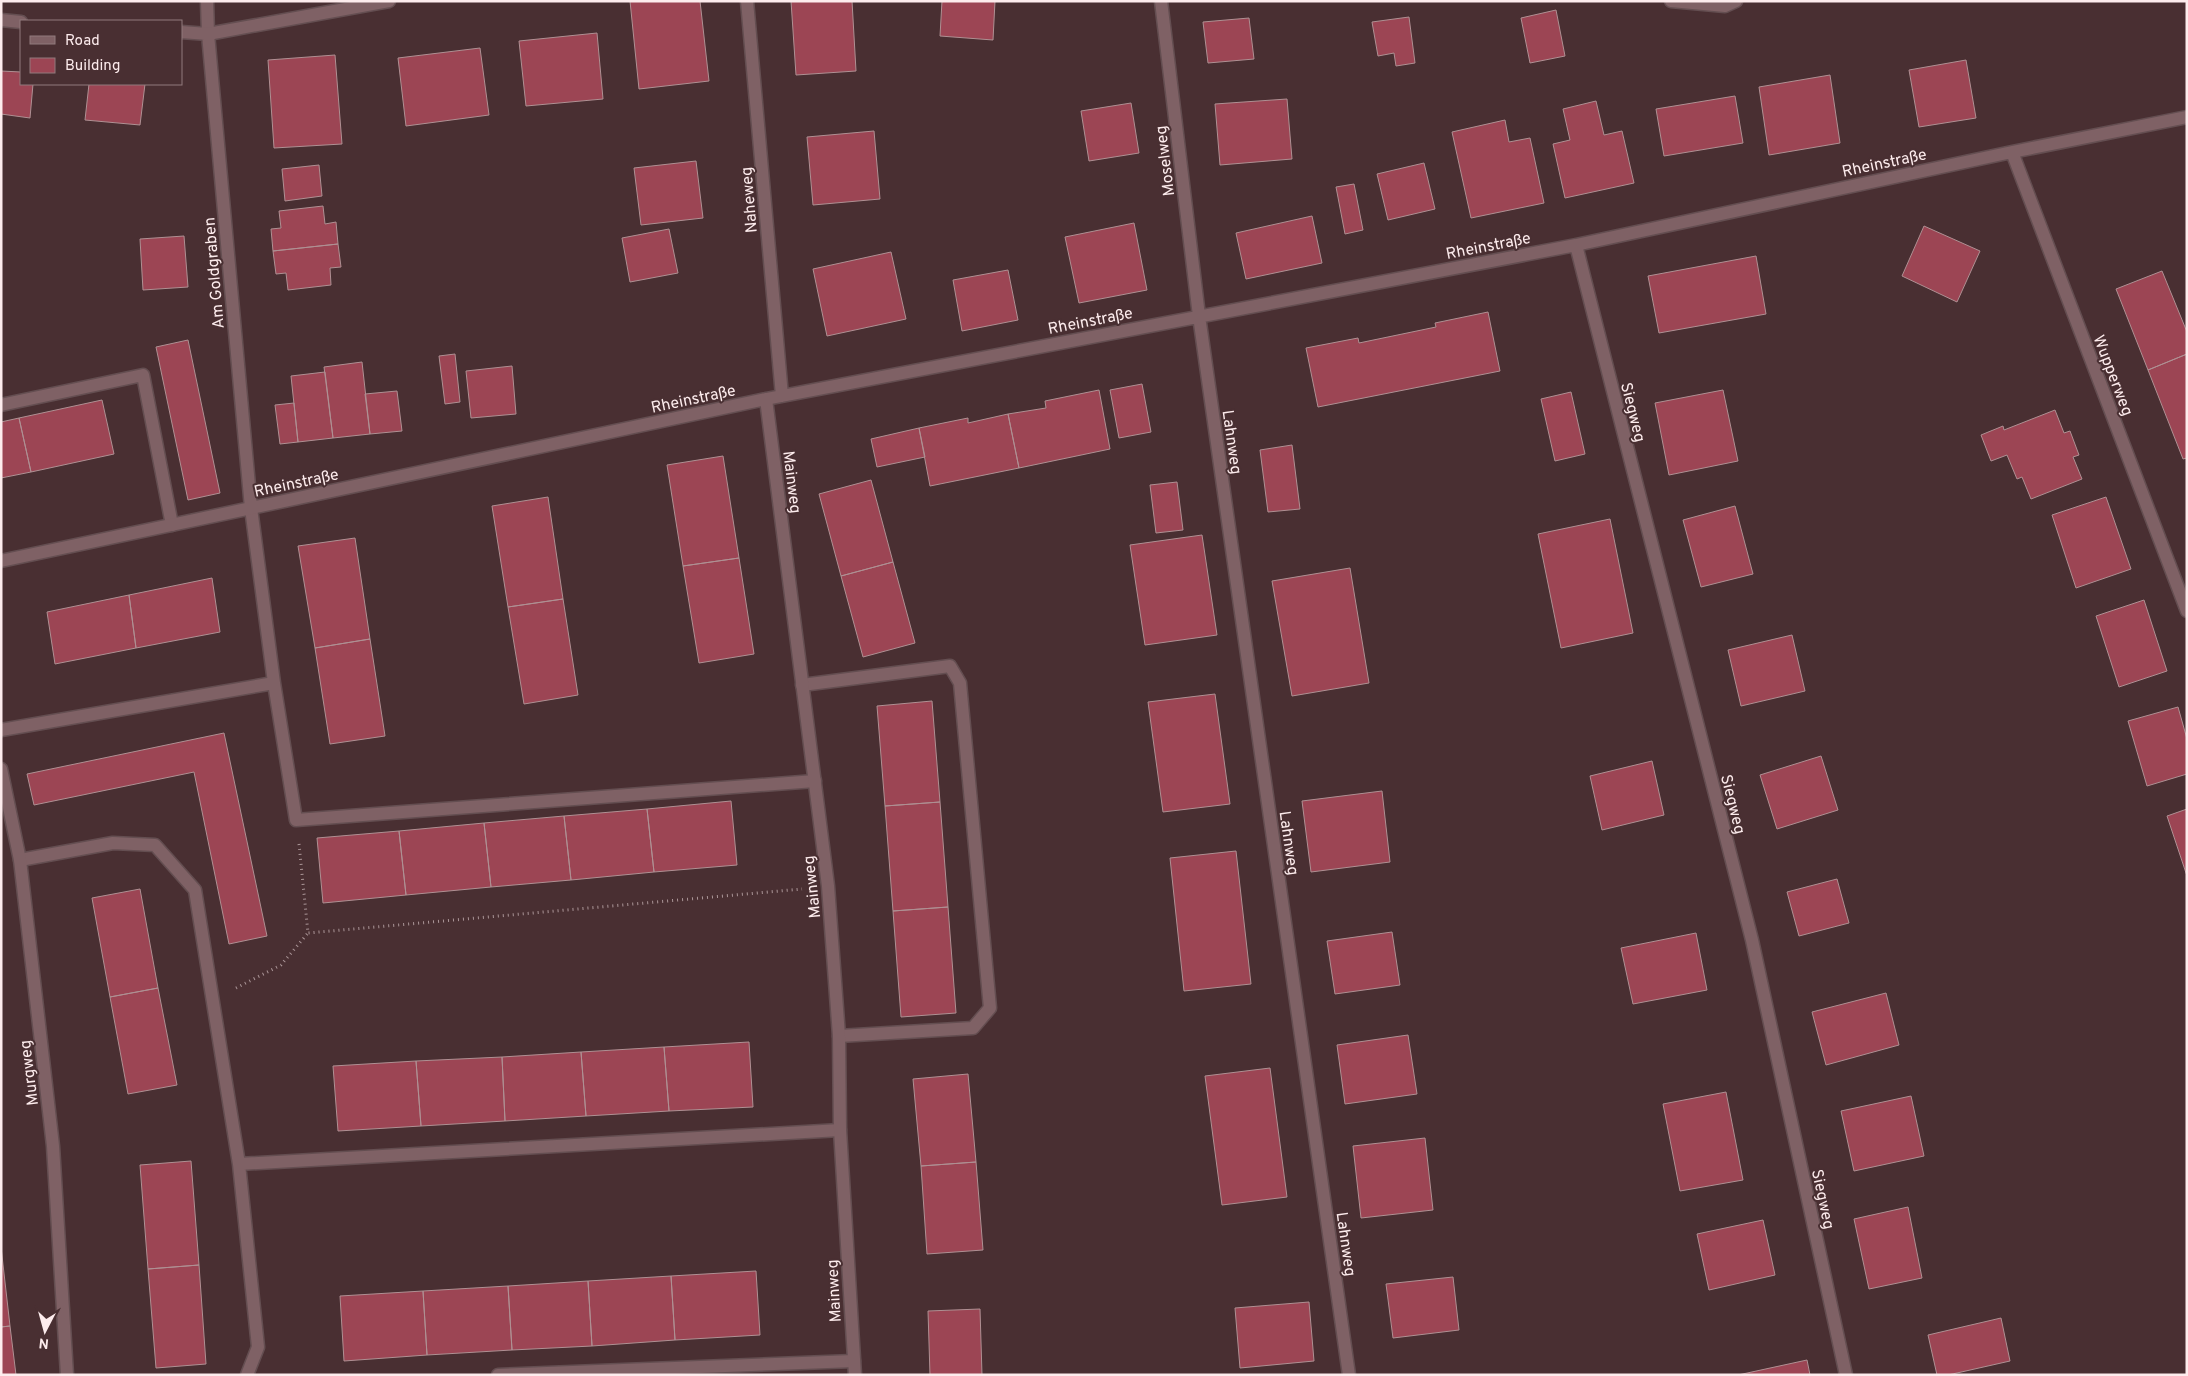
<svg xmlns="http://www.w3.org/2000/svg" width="2188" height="1376" viewBox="0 0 2188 1376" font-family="Overpass,sans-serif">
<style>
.building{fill:#9c4554;stroke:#af9093}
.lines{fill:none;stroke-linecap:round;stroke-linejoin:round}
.service-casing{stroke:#644e51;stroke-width:15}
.minor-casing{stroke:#644e51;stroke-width:15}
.path{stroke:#ab9698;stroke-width:3;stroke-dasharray:1 4;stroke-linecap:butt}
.service{stroke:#7f6165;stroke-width:12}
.minor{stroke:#7f6165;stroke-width:12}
.labels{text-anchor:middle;stroke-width:4;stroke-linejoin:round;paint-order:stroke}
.street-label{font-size:16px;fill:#fdeced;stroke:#492f32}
</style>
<rect width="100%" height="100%" fill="#492f32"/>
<path class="building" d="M630,1H700L709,81L639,89Z
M791,1H852L856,71L796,75Z
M942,1H995L993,40L940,36Z
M1556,10L1565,56L1530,63L1521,18Z
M1409,17L1415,63L1396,66L1394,53L1378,56L1372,22Z
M1249,18L1254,59L1208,63L1203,22Z
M597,33L603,99L526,106L519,41Z
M480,48L489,115L406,126L398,58Z
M335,55L342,144L274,148L268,60Z
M1966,60L1976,118L1919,127L1909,70Z
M1,71L21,72V84H33L30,118L1,114Z
M1830,75L1840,143L1769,155L1759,87Z
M89,84H145L140,125L85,120Z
M1735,96L1743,143L1664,156L1656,109Z
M1287,99L1292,159L1220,165L1215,104Z
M1596,101L1604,135L1622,131L1634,183L1565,198L1553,144L1570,140L1563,109Z
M1131,103L1139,153L1089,161L1081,111Z
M1505,120L1509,142L1530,138L1544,203L1471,218L1452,132Z
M874,131L880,199L813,205L807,137Z
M696,161L703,218L641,225L634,168Z
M1424,163L1435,209L1388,220L1377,174Z
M319,165L322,196L285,201L282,169Z
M1354,184L1363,230L1345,234L1336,187Z
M323,206L325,224L336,222L338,244L273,251L271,229L281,228L279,211Z
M1312,216L1322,263L1246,279L1236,233Z
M1134,223L1147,290L1079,303L1065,237Z
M1924,226L1980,251L1957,302L1902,276Z
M669,229L678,273L630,282L622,238Z
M184,236L188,287L143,290L140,239Z
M338,244L341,267L330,268L331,285L288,290L286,273L276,274L273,251Z
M891,252L906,319L827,336L813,269Z
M1756,256L1766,314L1659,333L1648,276Z
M1008,270L1018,320L962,331L953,280Z
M2162,271L2187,332V354L2148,370L2116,289Z
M1488,312L1500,371L1318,407L1306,348L1358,338L1359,343L1436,327L1435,323Z
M188,340L220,493L188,500L156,347Z
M455,354L460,402L445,404L439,356Z
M2187,354V458L2183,459L2148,370Z
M362,362L370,434L333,438L324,367Z
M512,366L516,414L471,418L466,371Z
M325,372L333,438L298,442L291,376Z
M1142,384L1151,432L1119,438L1110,390Z
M1099,390L1110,449L1019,468L1008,414L1046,408L1045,401Z
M1723,390L1738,461L1669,475L1655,403Z
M397,391L402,431L370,434L365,394Z
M1571,392L1585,454L1555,461L1541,399Z
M102,400L114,454L31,472L19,418Z
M294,403L298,442L280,444L275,405Z
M2055,410L2064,433L2070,431L2079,455L2073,457L2082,479L2031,499L2022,477L2017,479L2007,455L1991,461L1981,435L2003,426L2004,430Z
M1008,414L1019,468L930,486L919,428L968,418V423Z
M19,418L31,472L1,478V422Z
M919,428L925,457L877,467L871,439Z
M1292,445L1300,509L1268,512L1260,450Z
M723,456L739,558L683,566L667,465Z
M871,480L893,562L841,576L819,494Z
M1177,482L1183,530L1156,533L1150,485Z
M548,497L563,599L508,607L492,506Z
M2106,497L2131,569L2076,588L2052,515Z
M1735,506L1753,574L1701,587L1683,520Z
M1610,519L1633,633L1561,648L1538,534Z
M1202,535L1217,635L1145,645L1130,545Z
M355,538L370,639L315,648L298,546Z
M739,558L754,654L699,663L683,566Z
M893,562L915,643L863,657L841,576Z
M1350,568L1369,683L1292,696L1272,581Z
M212,578L220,632L136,648L129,595Z
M129,595L136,648L55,664L47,612Z
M563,599L578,695L524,704L508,607Z
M2144,600L2167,671L2119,687L2096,616Z
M1792,635L1805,691L1741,706L1728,650Z
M370,639L385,736L330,744L315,648Z
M1215,694L1230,804L1163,812L1148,702Z
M932,701L940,802L885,806L877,706Z
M2178,707L2187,739V774L2147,786L2128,721Z
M224,733L267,936L229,944L194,772L34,805L27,774Z
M1821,756L1838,810L1777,829L1760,775Z
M1652,761L1664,815L1602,830L1590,776Z
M1382,791L1390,862L1311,872L1302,801Z
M731,801L737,865L654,872L647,809Z
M940,802L948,907L893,911L885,806Z
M647,809L654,872L571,880L564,816Z
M2187,809V876L2167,816Z
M564,816L571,880L491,887L484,823Z
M484,823L491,887L406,895L399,831Z
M399,831L406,895L323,903L317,838Z
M1236,851L1251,984L1184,991L1170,858Z
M1837,879L1849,923L1799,936L1787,892Z
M140,889L158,988L110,997L92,898Z
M948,907L956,1013L901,1017L893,911Z
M1392,932L1400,985L1335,994L1327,941Z
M1696,933L1707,990L1633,1004L1621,948Z
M158,988L177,1085L128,1094L110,997Z
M1886,993L1899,1045L1826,1065L1812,1012Z
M1408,1035L1417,1094L1345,1104L1337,1045Z
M749,1042L753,1107L669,1111L664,1047Z
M664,1047L669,1111L586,1116L581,1052Z
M581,1052L586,1116L505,1121L502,1057Z
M502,1057L505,1121L421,1126L416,1061Z
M416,1061L421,1126L338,1131L333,1066Z
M1270,1068L1287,1197L1222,1205L1205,1076Z
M968,1074L976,1162L921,1166L913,1079Z
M1726,1092L1743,1180L1680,1191L1663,1104Z
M1911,1096L1924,1156L1854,1171L1841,1111Z
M1425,1138L1433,1210L1361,1218L1353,1146Z
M191,1161L199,1265L148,1269L140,1165Z
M976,1162L983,1250L927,1254L921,1166Z
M1908,1207L1922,1278L1869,1289L1854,1219Z
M1763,1220L1775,1275L1709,1290L1697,1234Z
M1,1247L10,1326L1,1327Z
M199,1265L206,1364L156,1368L148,1269Z
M756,1271L760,1335L675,1340L671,1276Z
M671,1276L675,1340L592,1346L588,1281Z
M1453,1277L1459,1330L1393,1338L1386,1284Z
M588,1281L592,1346L512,1350L508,1286Z
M508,1286L512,1350L427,1355L423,1291Z
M423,1291L427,1355L344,1361L340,1296Z
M1309,1302L1314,1361L1240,1368L1235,1308Z
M980,1309L982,1375H930L928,1311Z
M2001,1318L2010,1361L1948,1375H1937L1928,1335Z
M10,1326L16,1375H1V1327Z
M1807,1360L1810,1375H1738Z"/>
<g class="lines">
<g class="service-casing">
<path id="service" d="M207,1L208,34
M1,405L143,375L172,525
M274,683L296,820L815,781
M802,685L950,666L960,683L990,1008L973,1028L839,1036
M1,730L274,683L251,508
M20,860L113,843L155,845L195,890L239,1164L258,1347L247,1375
M239,1164L840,1130
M498,1375L854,1361"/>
</g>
<g class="minor-casing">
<path id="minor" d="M747,1L782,396
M1161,1L1199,316L1349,1375
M1671,1L1725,6L1736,1
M1,20L21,22
M181,32L208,34L389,1
M208,34L251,508
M2012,152L2187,611
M1576,245L1752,940L1846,1375
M766,399L828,886L839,1036L840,1130L855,1375
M1,561L766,399L1576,245L2012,152L2187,117
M1,769L20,860L53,1146L67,1375"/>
</g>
<path class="path" d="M299,844L308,933L802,889
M236,988L281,965L308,933"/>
<use href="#service" class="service"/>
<use href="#minor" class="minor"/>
</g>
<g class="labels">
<g class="street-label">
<text transform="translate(1164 161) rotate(-97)" y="6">Moselweg</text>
<text transform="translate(1884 162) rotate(-12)" y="6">Rheinstraße</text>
<text transform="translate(748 200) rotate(-95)" y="6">Naheweg</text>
<text transform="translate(1488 245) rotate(-11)" y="6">Rheinstraße</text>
<text transform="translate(213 273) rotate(-95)" y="6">Am Goldgraben</text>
<text transform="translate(1090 320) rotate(-11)" y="6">Rheinstraße</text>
<text transform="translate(2114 375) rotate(69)" y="6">Wupperweg</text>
<text transform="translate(693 398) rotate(-12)" y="6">Rheinstraße</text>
<text transform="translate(1634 412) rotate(76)" y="6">Siegweg</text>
<text transform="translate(1233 442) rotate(82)" y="6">Lahnweg</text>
<text transform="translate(296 482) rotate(-12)" y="6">Rheinstraße</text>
<text transform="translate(793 482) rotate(83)" y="6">Mainweg</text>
<text transform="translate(1734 804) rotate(76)" y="6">Siegweg</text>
<text transform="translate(1290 843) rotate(82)" y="6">Lahnweg</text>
<text transform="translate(811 887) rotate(-96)" y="6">Mainweg</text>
<text transform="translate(28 1073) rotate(-97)" y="6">Murgweg</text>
<text transform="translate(1824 1199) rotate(78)" y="6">Siegweg</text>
<text transform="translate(1347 1244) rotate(82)" y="6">Lahnweg</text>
<text transform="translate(833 1291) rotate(-93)" y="6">Mainweg</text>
</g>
</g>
<rect width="2188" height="1376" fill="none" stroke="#fdeced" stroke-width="5"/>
<rect x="20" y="20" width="162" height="65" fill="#492f32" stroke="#917b7d"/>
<rect x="30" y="36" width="25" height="8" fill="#7f6165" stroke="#917b7d"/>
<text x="65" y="45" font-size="15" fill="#fdeced">Road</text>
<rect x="30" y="58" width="25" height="15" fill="#9c4554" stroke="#917b7d"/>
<text x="65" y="70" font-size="15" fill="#fdeced">Building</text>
<g transform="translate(45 1331) rotate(186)" stroke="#492f32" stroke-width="4" paint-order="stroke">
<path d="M0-4L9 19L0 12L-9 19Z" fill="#fdeced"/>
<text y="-8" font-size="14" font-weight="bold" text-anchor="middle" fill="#fdeced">N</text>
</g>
</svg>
